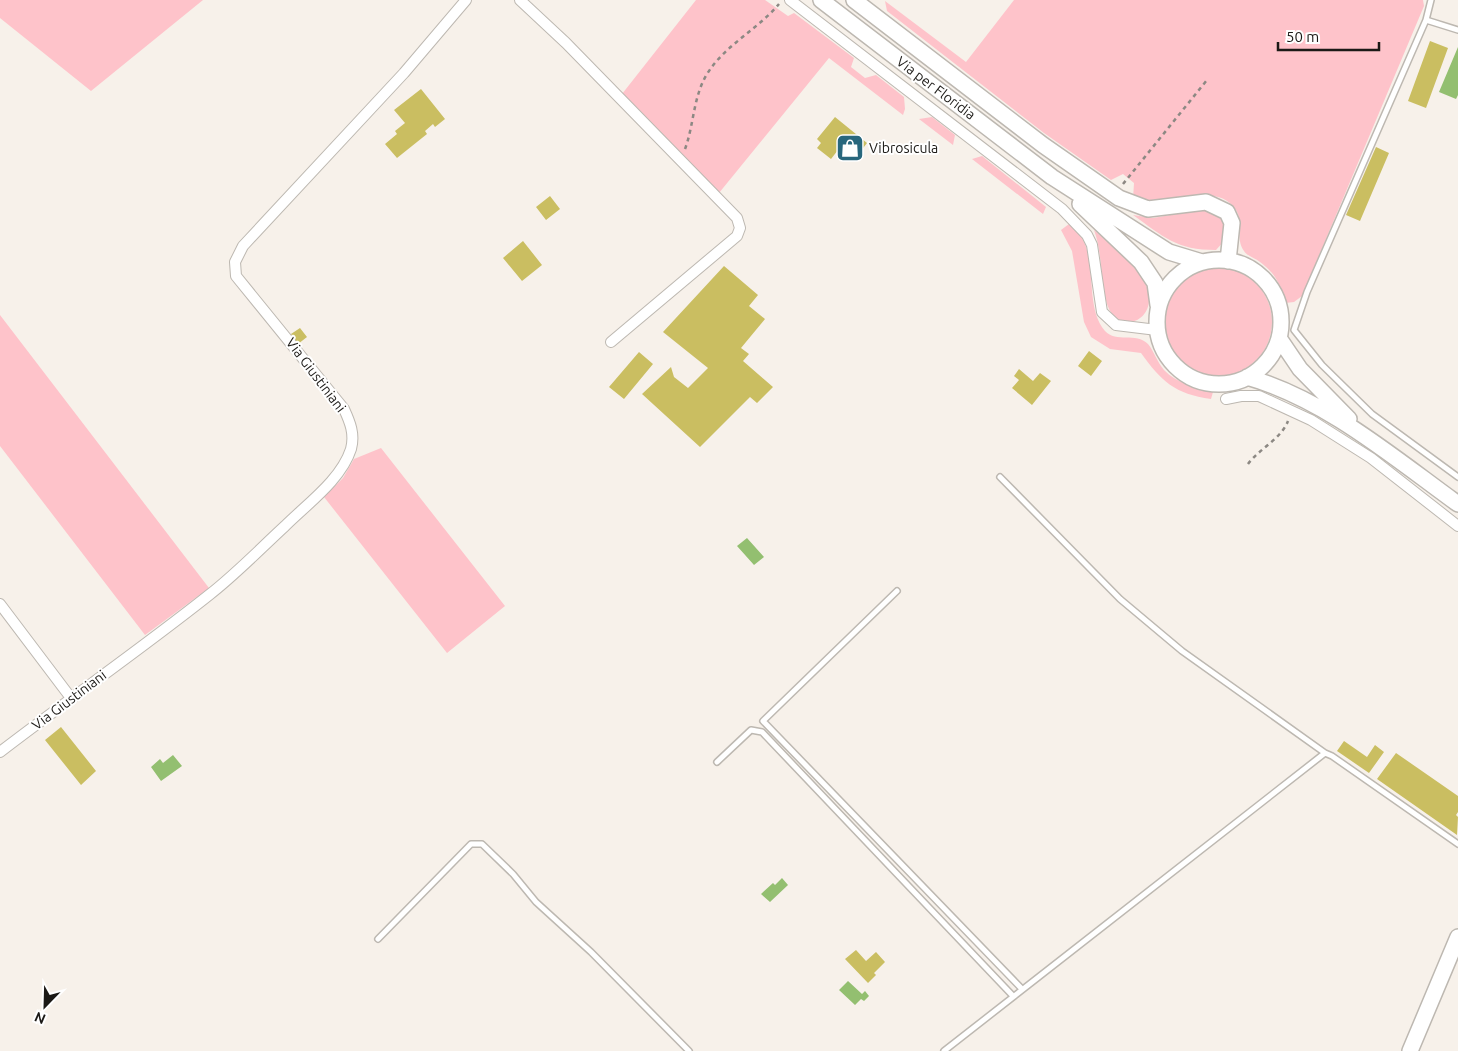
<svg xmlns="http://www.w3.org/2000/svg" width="1458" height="1051" viewBox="0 0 1458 1051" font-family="Ubuntu,sans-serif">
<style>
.green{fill:#fec3ca}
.water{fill:#93bf70}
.building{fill:#cabe61}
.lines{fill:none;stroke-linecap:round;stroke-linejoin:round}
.lane-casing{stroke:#bdb8b1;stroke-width:8}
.street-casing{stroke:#bdb8b1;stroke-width:12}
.secondary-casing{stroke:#bdb8b1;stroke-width:18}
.path{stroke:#8c8883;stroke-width:2.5;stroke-dasharray:4 4;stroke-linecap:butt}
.lane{stroke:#fff;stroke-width:5}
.street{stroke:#fff;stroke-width:10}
.secondary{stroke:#fff;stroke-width:15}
.labels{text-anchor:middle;stroke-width:4;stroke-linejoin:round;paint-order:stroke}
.street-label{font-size:14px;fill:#1b1916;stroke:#fff}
.poi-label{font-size:14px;fill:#1b1916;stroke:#fff;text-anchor:start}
</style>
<rect width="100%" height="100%" fill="#f7f1ea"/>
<path class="green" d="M0,0H203L91,91L0,18Z
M696,0H765L788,16L794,13L854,58L851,67L865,78L876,75L904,97L905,109L903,115L829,58L719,193L622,94Z
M1014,0H1423L1424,6L1302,296L1294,302L1285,303C1281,285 1275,273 1260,262C1255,258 1247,256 1244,251C1235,239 1244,223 1236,210C1216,181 1178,205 1152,203C1145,203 1139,200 1133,199L1134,183L1123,174L1111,180L1044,133L887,11L885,1L966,62Z
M932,117L955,135L953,145L919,119Z
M982,156L1046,207L1043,214L972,159Z
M1205,209C1223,218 1224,219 1225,240L1216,250C1176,250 1164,237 1133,215L1153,218Z
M1069,224C1073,228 1079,233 1082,238C1097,263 1085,308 1105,331C1116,343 1136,332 1148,344C1154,351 1157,362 1164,370C1176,383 1196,388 1213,392L1211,399C1175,394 1161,381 1141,353L1110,349L1091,337L1084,322L1072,251L1061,230Z
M1094,230C1110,244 1129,258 1141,276C1167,314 1124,339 1109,309C1100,290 1103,253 1094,230Z
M1164 322a54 54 0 1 1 108 0a54 54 0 1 1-108 0Z
M0,315L209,588L145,635L0,446Z
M381,448L505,606L447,653L324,497L343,478L354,459Z"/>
<path class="water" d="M1458,47V95L1456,99L1439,92Z
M747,538L764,557L754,565L737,546Z
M173,755L182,766L161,781L151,767L160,759L163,763Z
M782,878L788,885L770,902L761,894L773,883L775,885Z
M848,981L862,994L865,991L869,996L864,1001L861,999L855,1005L839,990Z"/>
<path class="building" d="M1430,41L1448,48L1426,108L1408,101Z
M421,89L445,119L435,127L433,124L425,131L427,134L397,158L385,144L397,134L395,131L405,123L394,110Z
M835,117L867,143L857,156L852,152L847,158L838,150L831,159L817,148L821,143L817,139Z
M1376,147L1389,153L1360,221L1346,215Z
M550,196L560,209L546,220L536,207Z
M523,241L542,265L522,281L503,258Z
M724,266L758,295L749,306L765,319L741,348L749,354L743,361L773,387L757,403L750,397L700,447L642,394L671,367L674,377L688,388L708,368L663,332Z
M300,328L307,337L298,344L291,334Z
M1089,351L1102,361L1091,376L1078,366Z
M639,352L653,364L624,399L609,387Z
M1019,369L1033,381L1040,373L1051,381L1032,405L1012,388L1019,380L1014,376Z
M61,727L96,771L81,785L45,740Z
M1344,741L1367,757L1375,745L1384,752L1369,773L1337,751Z
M1396,753L1458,796V812L1456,815L1458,817L1457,835L1377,779Z
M856,950L866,961L876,952L885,962L874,973L876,975L868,983L845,959Z"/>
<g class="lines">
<g class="lane-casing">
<path id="lane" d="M1431,0L1426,20L1307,292L1294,330L1322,365L1372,414L1458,477
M1426,20L1458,30
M1000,477L1120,599L1182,651L1325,753
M897,591L763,721L1022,989
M717,762L751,730L762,732L1013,996
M378,939L471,844H482L513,874L536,902L591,952L689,1051
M944,1051L1325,753L1332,756L1458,844"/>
</g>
<g class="street-casing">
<path id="street" d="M520,0L566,43L737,218L740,228L737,236L611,342
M790,0L1062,209L1087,235L1092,245L1102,312L1116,325L1157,330
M1226,399L1241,396H1259L1311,420L1371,458L1458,526
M0,604L71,698
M0,752C69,699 141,649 209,595C236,574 260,549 285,526C307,504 341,480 351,449C355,434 350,422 344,409L236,276L235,262L243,246L404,73L466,0"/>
</g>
<g class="secondary-casing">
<path id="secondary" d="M821,0L1052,177L1169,252L1202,262
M854,0L1043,145L1119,198L1148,209L1206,202L1227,212L1232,223L1228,261
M1080,204L1141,262L1155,283L1158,305
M1157 322a62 62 0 1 1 124 0a62 62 0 1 1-124 0Z
M1279,338L1300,369L1349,419
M1247,377C1325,399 1393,457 1458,504
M1410,1051L1458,937"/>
</g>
<path class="path" d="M685,149C694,125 693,97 707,74C725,45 757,30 779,4
M1123,184L1207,80
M1248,464C1259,449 1281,439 1288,421"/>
<use href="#lane" class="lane"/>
<use href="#street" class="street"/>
<use href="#secondary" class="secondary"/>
</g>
<defs>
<g id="shop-square" transform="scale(1.4375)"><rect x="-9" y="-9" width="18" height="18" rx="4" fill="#28677d" stroke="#fff"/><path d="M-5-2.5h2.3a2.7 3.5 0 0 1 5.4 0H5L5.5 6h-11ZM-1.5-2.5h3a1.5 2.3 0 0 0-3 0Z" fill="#fff"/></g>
</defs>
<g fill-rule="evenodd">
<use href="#shop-square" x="850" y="148"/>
</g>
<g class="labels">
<g class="street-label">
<text transform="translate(936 88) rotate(37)" y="5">Via per Floridia</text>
<text transform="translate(316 375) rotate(53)" y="5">Via Giustiniani</text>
<text transform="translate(69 700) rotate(-37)" y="5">Via Giustiniani</text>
</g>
<g class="poi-label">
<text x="869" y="153">Vibrosicula</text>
</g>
</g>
<g transform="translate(45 1006) rotate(203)" stroke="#ffffff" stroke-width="4" paint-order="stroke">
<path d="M0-4L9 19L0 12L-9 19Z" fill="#1b1916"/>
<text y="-8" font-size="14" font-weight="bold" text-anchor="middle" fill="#1b1916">N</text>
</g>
<path d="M1278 42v8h101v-8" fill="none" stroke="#1b1916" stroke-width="2.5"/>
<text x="1286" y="42" font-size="15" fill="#1b1916" stroke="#ffffff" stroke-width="4" paint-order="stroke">50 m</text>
</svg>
